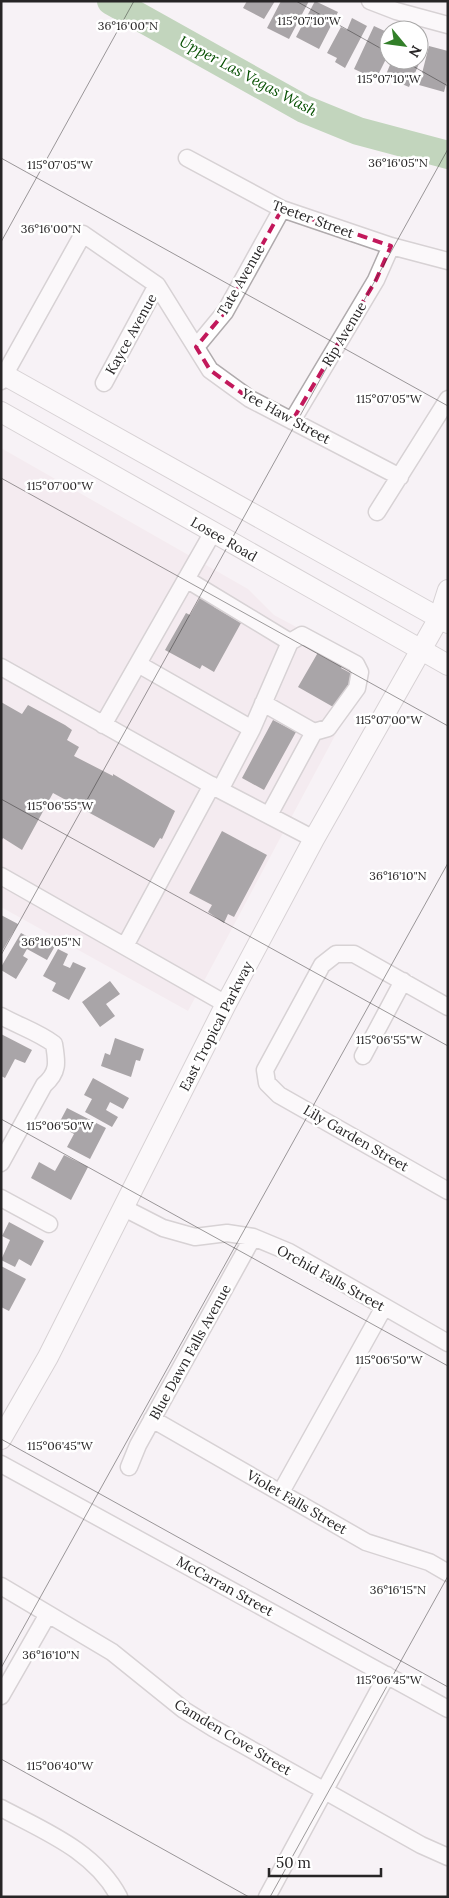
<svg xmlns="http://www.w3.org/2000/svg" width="449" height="1898" viewBox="0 0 449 1898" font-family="Lora,serif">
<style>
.built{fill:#f0e3e8}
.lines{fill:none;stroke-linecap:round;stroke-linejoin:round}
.river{stroke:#80b279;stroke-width:28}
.building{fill:#4b4749}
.minor-casing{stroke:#afaaac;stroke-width:19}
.major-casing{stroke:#afaaac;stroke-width:22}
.minor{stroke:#fff;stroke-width:16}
.major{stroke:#fff;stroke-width:20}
.marked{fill:none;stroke:#c2185b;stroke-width:4;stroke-dasharray:10 6;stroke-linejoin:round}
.ticks{fill:none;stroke:#272526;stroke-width:1;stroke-opacity:0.45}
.labels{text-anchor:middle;stroke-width:5;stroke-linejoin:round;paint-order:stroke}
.street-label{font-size:14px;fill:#272526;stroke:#fff}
.water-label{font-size:15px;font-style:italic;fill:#054f00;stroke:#fff}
.ticks-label{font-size:12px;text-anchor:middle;fill:#272526;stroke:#fff;stroke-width:5;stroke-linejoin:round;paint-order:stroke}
</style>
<rect width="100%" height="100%" fill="#f7f2f5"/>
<path class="built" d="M1,448L248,589L274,615L360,661L362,685L188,1011L1,907Z"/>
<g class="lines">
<path class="river" d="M111,1L304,109L358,131L448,155"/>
</g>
<path class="building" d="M247,1H275L264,19L243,8Z
M281,1H309L289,39L267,28Z
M315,1L338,12L319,49L296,37Z
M352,18L367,26L345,68L335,62L337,58L327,53L341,27L347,30Z
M374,26L389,33V53L376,79L354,69Z
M419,41L427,45L409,87L385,77L392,60H419Z
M429,46L448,51V77L444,92L419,85Z
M201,596L216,604L214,607L241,623L214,672L202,665L200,669L165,650L186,613L190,615Z
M320,649L345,661L341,668L354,675L335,708L298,687Z
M1,702L22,714L28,705L65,725L72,730L67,740L79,747L74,756L113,776V774L175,811L162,839L160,838L154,848L53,793L22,850L3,838L1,841Z
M273,720L296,732L264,790L242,778Z
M222,831L267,855L234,917L228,914L224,923L208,912L212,905L189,893Z
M1,915L18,924L1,953Z
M21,933L34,940L36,935L55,946L47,960L27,949L23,956L28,959L16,979L1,970V967Z
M58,949L68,954L63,965L70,968L73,962L86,968L69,1000L52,991L56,983L43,976Z
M110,981L120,994L106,1004L115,1016L100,1027L82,1002Z
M1,1034L32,1050L25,1063L15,1059L5,1078L1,1076Z
M115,1038L144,1049L140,1061L136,1060L131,1077L101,1066L105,1053L110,1055Z
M93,1078L129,1098L123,1109L110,1102L106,1110L118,1117L112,1127L85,1112L92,1099L84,1095Z
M67,1108L106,1128L90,1159L67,1147L74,1134L58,1125Z
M64,1155L88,1167L71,1200L31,1178L39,1162L55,1171Z
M9,1222L44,1241L31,1266L19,1259L15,1267L1,1260L10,1240L2,1236Z
M1,1266L26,1279L9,1311L1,1307Z"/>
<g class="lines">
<g class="minor-casing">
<path id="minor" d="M370,1L396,11L448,25
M187,158L282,209L391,246L448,261
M196,347L225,312L282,209
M1,381L83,234L157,285L210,370L250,399L400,477
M104,383L157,285
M292,421L376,280L391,246
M377,512L448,399
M186,579L290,642L252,729L220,790
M290,642L302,635L356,664L360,672L357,688L328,728L314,732
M138,664L252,729
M1,667L220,790L314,839
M263,703L314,732L269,815
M103,725L213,532
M1,876L226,1004
M125,946L212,785
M448,1007L354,954H336L322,965L265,1070L267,1083L279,1095L448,1191
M1,1016C19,1026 38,1032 54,1044C57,1062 59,1072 44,1085L1,1163
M363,1056L403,981
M1,1198L49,1224
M124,1208L163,1228L195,1237L227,1233L253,1237L289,1252L448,1343
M152,1419L366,1542L429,1562L448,1573
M1,1464L448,1709
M129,1467L138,1445L253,1237
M281,1492L384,1307
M1,1586L112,1652L184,1710L213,1728L421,1845L448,1857
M1,1696L48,1614
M1,1808C44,1831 95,1851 119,1897
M267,1897L387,1675"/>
</g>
<g class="major-casing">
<path id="major" d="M1,373L448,623
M1,412L448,665
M1,1439L48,1357L226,1004L314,839L439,618L448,590"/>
</g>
<use href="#minor" class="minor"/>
<use href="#major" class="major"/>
</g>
<path d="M0 0H449V1898H0ZM282,209L391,246L376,280L292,421L250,399L210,370L196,347L225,312Z" fill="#f7f2f5" fill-opacity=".55" fill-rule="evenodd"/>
<path class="marked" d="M282,209L391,246L376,280L292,421L250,399L210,370L196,347L225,312Z"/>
<path class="ticks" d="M296,1L389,53M402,60L448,86M1,158L448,406M1,242L134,1M1,478L448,726M1,799L448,1046M1,955L448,149M1,1119L448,1366M1,1439L448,1687M1,1668L448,863M1,1759L249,1897M270,1897L448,1576"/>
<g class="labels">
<g class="street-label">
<text transform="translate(313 219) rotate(20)" y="5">Teeter Street</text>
<text transform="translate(241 280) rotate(-60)" y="5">Tate Avenue</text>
<text transform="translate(131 334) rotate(-61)" y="5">Kayce Avenue</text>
<text transform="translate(344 334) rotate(-59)" y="5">Rip Avenue</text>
<text transform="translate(286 416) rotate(29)" y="5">Yee Haw Street</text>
<text transform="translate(224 539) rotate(30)" y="5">Losee Road</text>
<text transform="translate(216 1026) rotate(-63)" y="5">East Tropical Parkway</text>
<text transform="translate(356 1138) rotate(30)" y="5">Lily Garden Street</text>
<text transform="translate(331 1278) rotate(29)" y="5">Orchid Falls Street</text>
<text transform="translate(190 1352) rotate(-61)" y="5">Blue Dawn Falls Avenue</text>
<text transform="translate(297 1502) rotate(30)" y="5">Violet Falls Street</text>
<text transform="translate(225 1586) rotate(29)" y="5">McCarran Street</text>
<text transform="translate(233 1737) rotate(31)" y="5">Camden Cove Street</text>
</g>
<g class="water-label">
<text transform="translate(248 76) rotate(28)" y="5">Upper Las Vegas Wash</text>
</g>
</g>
<g class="ticks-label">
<text x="309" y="25">115°07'10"W</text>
<text x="128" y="30">36°16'00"N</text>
<text x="389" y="83">115°07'10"W</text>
<text x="398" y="167">36°16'05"N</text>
<text x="60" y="169">115°07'05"W</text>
<text x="51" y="233">36°16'00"N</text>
<text x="389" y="403">115°07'05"W</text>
<text x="60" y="490">115°07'00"W</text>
<text x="389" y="724">115°07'00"W</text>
<text x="60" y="810">115°06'55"W</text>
<text x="398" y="880">36°16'10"N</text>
<text x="51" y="946">36°16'05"N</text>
<text x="389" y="1044">115°06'55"W</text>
<text x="60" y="1130">115°06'50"W</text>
<text x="389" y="1364">115°06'50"W</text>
<text x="60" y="1450">115°06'45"W</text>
<text x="398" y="1594">36°16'15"N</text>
<text x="51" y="1659">36°16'10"N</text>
<text x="389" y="1684">115°06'45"W</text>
<text x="60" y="1770">115°06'40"W</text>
</g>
<rect width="449" height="1898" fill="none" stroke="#272526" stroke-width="5"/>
<g transform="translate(404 45) rotate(119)"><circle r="24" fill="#ffffff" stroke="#a9a8a8"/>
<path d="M0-4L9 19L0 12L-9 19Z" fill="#327f29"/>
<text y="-8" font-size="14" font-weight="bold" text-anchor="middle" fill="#272526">N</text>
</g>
<path d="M269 1868v8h112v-8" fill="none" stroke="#272526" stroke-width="2.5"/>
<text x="276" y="1868" font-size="15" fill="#272526" stroke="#ffffff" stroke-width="4" paint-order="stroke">50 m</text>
</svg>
